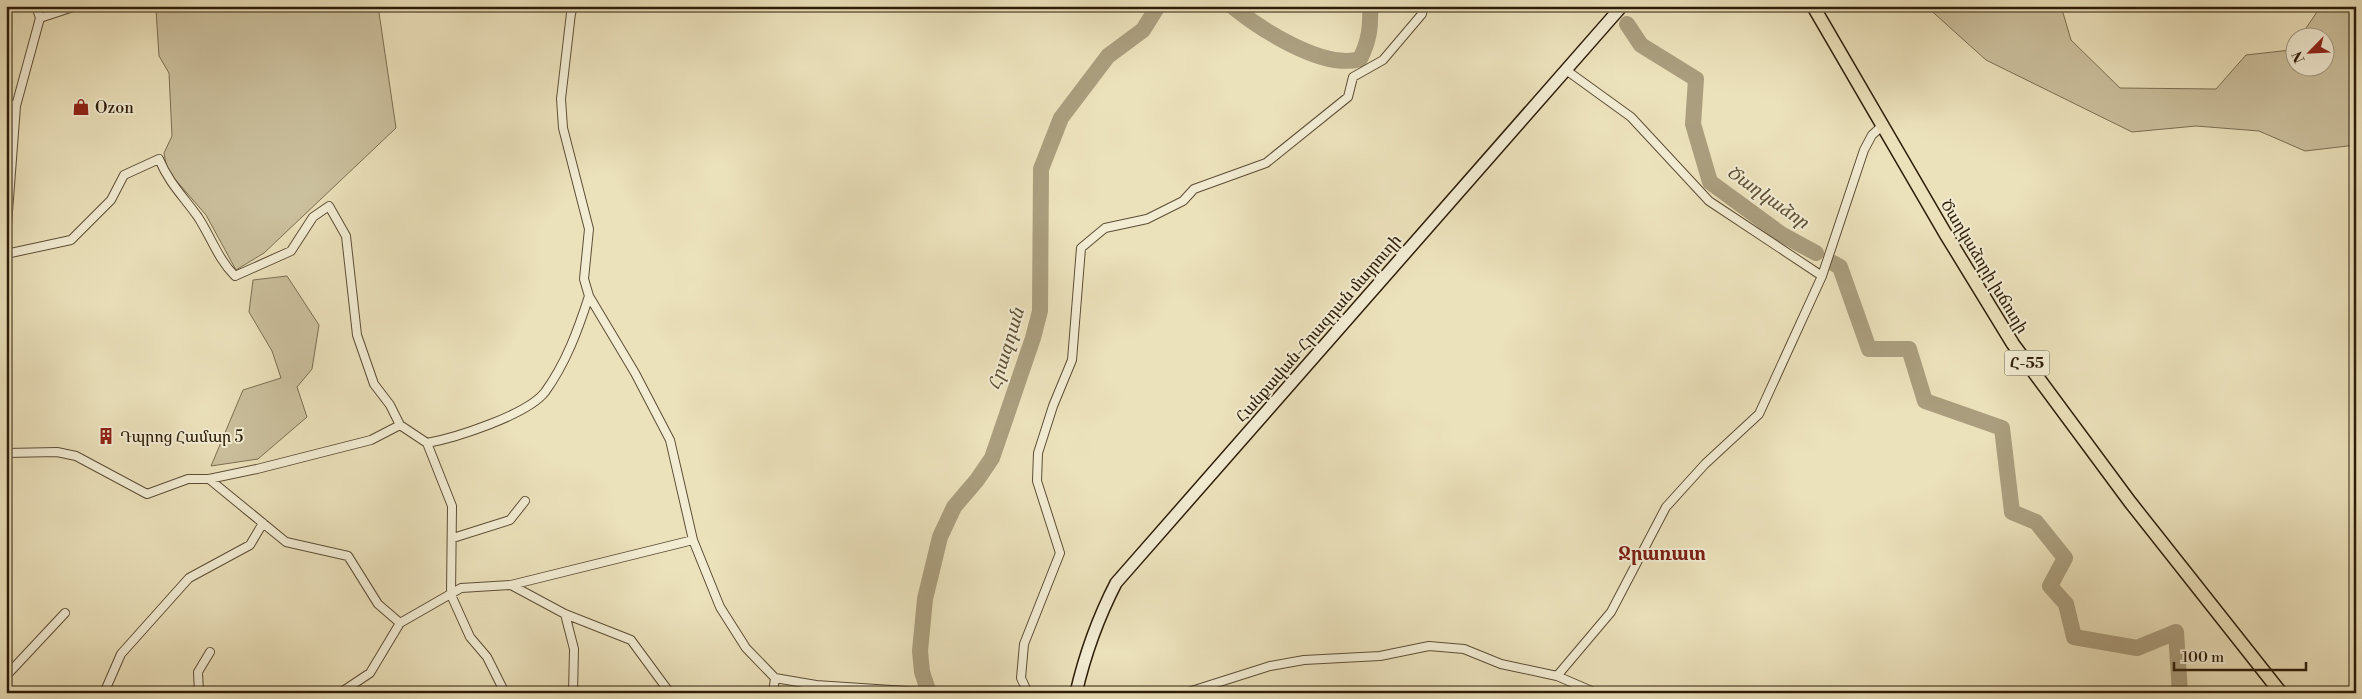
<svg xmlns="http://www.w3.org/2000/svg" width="2362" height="699" viewBox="0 0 2362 699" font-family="'Libre Bodoni','Noto Serif Armenian',serif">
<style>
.green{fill:#cbc09d;stroke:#7c6e52}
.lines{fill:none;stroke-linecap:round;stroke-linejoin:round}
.river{stroke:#aa9e7e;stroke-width:16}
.street-casing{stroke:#5c4e35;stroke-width:10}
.secondary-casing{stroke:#2d1d08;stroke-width:14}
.primary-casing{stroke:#2d1d08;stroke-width:15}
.street{stroke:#f2ecd3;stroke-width:8}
.secondary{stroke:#f2ecd3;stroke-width:11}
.primary{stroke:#ebe1bb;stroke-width:12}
.labels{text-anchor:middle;stroke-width:4;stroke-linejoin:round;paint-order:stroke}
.shield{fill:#f2ecd3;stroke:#685b45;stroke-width:1}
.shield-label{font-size:15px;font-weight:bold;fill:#2d1d08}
.poi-label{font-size:16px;fill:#2d1d08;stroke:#f2ecd3;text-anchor:start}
.street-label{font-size:16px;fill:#2d1d08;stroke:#f2ecd3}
.water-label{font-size:18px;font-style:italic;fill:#5f5137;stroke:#f2ecd3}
.quarter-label{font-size:19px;font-weight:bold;fill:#7a1f14;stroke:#f2ecd3}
</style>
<rect width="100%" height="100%" fill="#ebe1bb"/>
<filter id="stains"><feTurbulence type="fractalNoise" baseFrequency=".004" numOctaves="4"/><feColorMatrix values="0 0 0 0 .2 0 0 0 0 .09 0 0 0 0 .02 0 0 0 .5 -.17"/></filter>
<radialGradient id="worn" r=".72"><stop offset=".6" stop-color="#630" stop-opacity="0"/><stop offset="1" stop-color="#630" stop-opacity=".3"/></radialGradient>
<path class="green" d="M170,6H378L396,128L264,253L236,270L206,215L167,170L164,153L172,136L169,73L159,56L156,10Z
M1926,6H2061L2071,40L2120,88L2216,89L2246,55L2291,50L2294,45V68H2324V38L2300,37L2321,6H2356V145L2305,151L2259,131L2196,126L2132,132L1986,60Z
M287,276L319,325L312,369L297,387L307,417L258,459L211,466L243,390L281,378L272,351L249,312L253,280Z"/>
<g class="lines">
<path class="river" d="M1232,6C1260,29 1323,70 1360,59C1369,41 1371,27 1370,6
M1627,24L1641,45L1696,79L1693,124L1710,182L1781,234L1816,253
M1833,263L1840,267L1869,349H1909L1925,401L2002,428L2012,512L2036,522L2065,558L2050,586L2066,604L2074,637L2137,648L2176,632L2180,693
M929,693L922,672L920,651L925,599L940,537L954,507L977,480L992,458L1033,338L1040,311L1041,169L1061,118L1108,56L1143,30L1158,6"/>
<g class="street-casing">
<path id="street" d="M574,6L571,13L561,99L563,128L589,229L584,279L589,296L635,373L670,440L693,540L720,607L746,648L775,678L816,685L937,693
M40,18L76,6
M1566,70L1631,117L1709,201L1822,276
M6,103L16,106
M6,238L16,106L40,18L36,6
M6,254L71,240L111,200L124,175L159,159C169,183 183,196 198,217C211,237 218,259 235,276L291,251L313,217L329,206L346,236L357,335L374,384L390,405L400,425L427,443C455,438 527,415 545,392C566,363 578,330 589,296
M427,443L452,506L451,595L470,637L487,657L505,693
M6,453L57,452L76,456L147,494L188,479H209L257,469L371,440L400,425
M209,479L286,542L348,556L378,604L400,623
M453,538L510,520L525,501
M511,585L565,614L631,640L670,693
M565,614L574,649L573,693
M6,676L65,613
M1557,676L1611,612L1666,507L1705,464L1759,414L1822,276L1864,150L1872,135L1883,125
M104,693L121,654L189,578L250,545L263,523
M199,693L198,672L210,652
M340,693L370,673L400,623L461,588L511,585L693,540
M773,693L775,678
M1028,693L1021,678L1024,644L1060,553L1037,481L1038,453L1053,406L1072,360L1081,248L1105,228L1147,219L1183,201L1194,189L1266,163L1348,97L1353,77L1383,60L1422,14L1423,6
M1185,693L1270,666L1304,660L1380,656L1429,646L1464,649L1501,664L1557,676L1594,692L1602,693"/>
</g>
<g class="secondary-casing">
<path id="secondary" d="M1076,693C1085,654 1098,618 1116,583L1622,6"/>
</g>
<g class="primary-casing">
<path id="primary" d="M1813,6L1945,233L2013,344L2130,502L2281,693"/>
</g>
<use href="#street" class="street"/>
<use href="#secondary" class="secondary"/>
<use href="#primary" class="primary"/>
</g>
<defs>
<g id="shop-bare" transform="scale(1.35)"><path d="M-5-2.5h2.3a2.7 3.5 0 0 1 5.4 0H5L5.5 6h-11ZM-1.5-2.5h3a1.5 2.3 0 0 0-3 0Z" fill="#8f2418" stroke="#f2ecd3" stroke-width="2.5" paint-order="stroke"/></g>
<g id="building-bare" transform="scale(1.35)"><path d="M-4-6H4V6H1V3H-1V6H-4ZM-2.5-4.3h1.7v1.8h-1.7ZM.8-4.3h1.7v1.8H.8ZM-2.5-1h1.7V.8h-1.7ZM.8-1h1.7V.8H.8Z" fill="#8f2418" stroke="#f2ecd3" stroke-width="2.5" paint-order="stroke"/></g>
</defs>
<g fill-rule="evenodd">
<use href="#shop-bare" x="81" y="107"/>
<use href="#building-bare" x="106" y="436"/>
</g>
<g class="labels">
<rect class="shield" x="2004.5" y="350.5" width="45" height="25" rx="4"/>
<g class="shield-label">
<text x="2027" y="368">Հ-55</text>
</g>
<g class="poi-label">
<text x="95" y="113">Ozon</text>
<text x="120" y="442">Դպրոց Համար 5</text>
</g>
<g class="street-label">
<text transform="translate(1985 266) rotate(59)" y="6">Ծաղկաձորի խճուղի</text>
<text transform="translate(1318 328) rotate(-49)" y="6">Հանքավան-Հրազդան մայրուղի</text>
</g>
<g class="water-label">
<text transform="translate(1768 197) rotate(35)" y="6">Ծաղկաձոր</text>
<text transform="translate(1006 349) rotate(-73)" y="6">Հրազդան</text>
</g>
<g class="quarter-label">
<text x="1662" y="560">Ջրառատ</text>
</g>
</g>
<rect width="2362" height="699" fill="none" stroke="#ebe1bb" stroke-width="25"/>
<rect x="8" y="8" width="2347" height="684" fill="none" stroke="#2d1d08" stroke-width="2.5"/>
<rect x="12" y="12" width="2337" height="674" fill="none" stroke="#2d1d08"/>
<g transform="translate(2310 52) rotate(246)"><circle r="24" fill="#f2ecd3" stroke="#a39982"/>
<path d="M0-4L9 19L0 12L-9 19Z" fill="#8f2418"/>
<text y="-8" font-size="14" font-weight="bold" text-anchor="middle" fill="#2d1d08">N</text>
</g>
<path d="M2174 662v8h132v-8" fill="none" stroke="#2d1d08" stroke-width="2.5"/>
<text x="2182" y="662" font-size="15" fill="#2d1d08" stroke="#f2ecd3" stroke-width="4" paint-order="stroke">100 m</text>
<rect width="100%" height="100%" filter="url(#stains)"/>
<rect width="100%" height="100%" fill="url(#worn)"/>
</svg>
